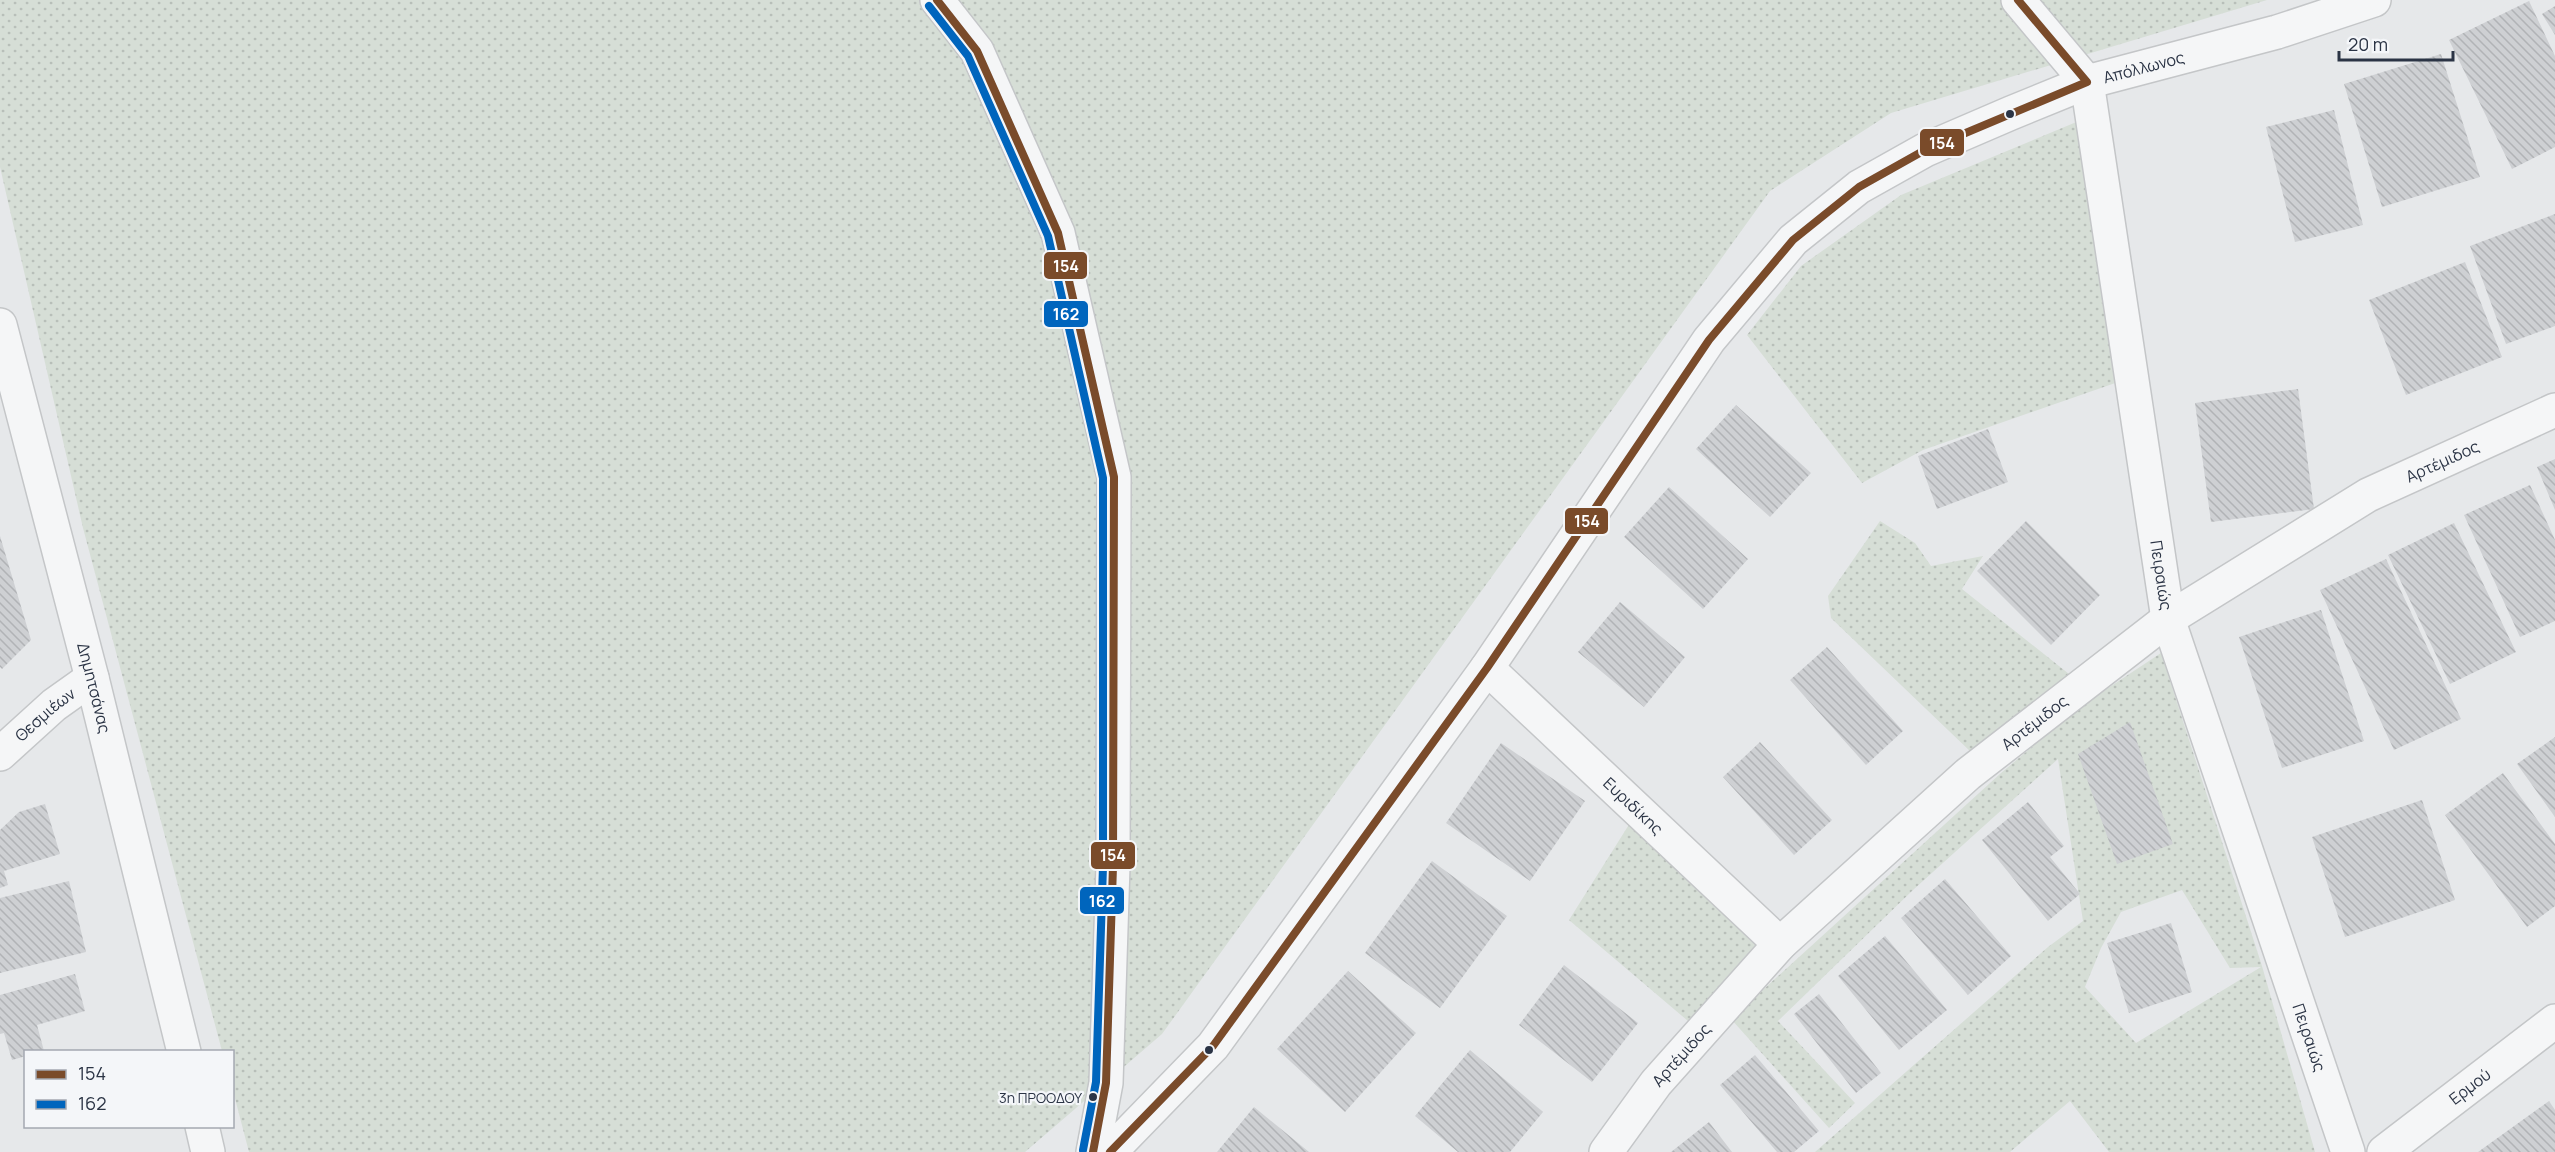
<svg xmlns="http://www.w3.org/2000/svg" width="2555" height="1152" viewBox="0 0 2555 1152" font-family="Manrope,sans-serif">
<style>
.green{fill:url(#green-dots);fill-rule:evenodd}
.building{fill:url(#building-back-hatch)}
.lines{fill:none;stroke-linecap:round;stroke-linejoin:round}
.minor-casing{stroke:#c4c6c8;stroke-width:36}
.tertiary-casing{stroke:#c4c6c8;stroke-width:36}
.minor{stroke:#f5f6f7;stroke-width:33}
.tertiary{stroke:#f5f6f7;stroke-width:33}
.bus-1-casing{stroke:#f4f6f9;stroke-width:12}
.bus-2-casing{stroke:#f4f6f9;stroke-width:12}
.bus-1{stroke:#7a4b2a;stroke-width:8}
.bus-2{stroke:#0065bd;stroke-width:8}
.bus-dot{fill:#2b3445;stroke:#f4f6f9;stroke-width:2}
.labels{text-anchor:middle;stroke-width:4.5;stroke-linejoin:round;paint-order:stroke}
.bus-label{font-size:14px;fill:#2b3445;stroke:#f4f6f9;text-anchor:end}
.street-label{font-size:16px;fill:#2b3445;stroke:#f4f6f9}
.line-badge{stroke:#f4f6f9;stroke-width:2}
.badge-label{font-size:16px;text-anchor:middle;font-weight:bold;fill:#fff}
</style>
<defs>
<pattern id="green-dots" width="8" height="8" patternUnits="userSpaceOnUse" patternTransform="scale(1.5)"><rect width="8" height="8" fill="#d6ded6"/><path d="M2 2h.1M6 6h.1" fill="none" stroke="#b8bfb9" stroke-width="1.8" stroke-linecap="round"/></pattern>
<pattern id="building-back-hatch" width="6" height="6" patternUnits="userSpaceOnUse" patternTransform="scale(1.5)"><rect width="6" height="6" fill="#ced0d3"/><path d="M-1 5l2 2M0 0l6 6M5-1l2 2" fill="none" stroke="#b1b3b6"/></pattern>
</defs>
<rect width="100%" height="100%" fill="#e6e8ea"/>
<path class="green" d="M0,0H2267L1891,113L1770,191L1162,1034L1025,1152H249L233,1091L232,1052L222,1051L83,528L0,167Z
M2086,118L2121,381L1923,450L1862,483L1747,335L1801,266L1901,195Z
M1880,521L1915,543L1931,566L1983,556L1962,589L2069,674L1972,753L1831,618L1828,596Z
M2161,653L2262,966L2315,1152H2109L2070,1101L2010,1152H1815L2048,947L2083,921L2058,759L1913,890L1778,1021L1855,1103L1829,1128L1731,1019L2001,773L2081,706ZM2182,890L2230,968L2261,967L2136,1043L2085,987L2101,948L2121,912Z
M1630,823L1759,943L1688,1021L1569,920Z"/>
<path class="building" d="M2529,1L2555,56V147L2512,169L2449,40Z
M2555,6V35L2542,14Z
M2441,54L2480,177L2382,207L2344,84Z
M2334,110L2363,225L2295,242L2266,127Z
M2555,214V326L2506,344L2470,246Z
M2465,262L2502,357L2406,395L2369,300Z
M2298,389L2314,509L2211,522L2195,403Z
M1736,405L1811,473L1770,517L1696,449Z
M1988,429L2008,482L1937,509L1918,456Z
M2555,459V510L2537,467Z
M2530,485L2555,540V621L2520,637L2464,515Z
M1669,487L1748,559L1703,609L1624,537Z
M2026,521L2100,595L2051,645L1977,571Z
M2454,523L2516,652L2450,684L2388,555Z
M0,536L31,640L2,669L0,667Z
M2386,559L2461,719L2394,750L2320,590Z
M1620,602L1685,657L1644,707L1578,652Z
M2321,610L2364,741L2282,768L2239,637Z
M1827,647L1903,731L1866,765L1790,680Z
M2130,722L2173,844L2117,864L2078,754Z
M2555,737V817L2517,764Z
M1760,742L1832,820L1794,855L1723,777Z
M1501,743L1585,801L1530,881L1446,823Z
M2503,773L2555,844V906L2527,927L2445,815Z
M2422,800L2455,900L2345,937L2312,837Z
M2028,802L2064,846L2050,857L2080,894L2048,921L1982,840Z
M45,804L60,854L4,871L8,885L0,888V830L19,812Z
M1432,861L1507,916L1440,1008L1365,953Z
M1945,879L2011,956L1968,995L1901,918Z
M69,881L86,952L0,973V898Z
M2171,923L2192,992L2129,1013L2107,943Z
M1885,936L1947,1010L1899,1050L1838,976Z
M1564,965L1638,1023L1592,1082L1519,1025Z
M1348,971L1416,1033L1345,1112L1277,1049Z
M75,974L85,1011L37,1025L44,1051L26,1052V1056L12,1060L4,1033L0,1034V995Z
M1819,994L1881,1073L1856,1093L1794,1014Z
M1470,1050L1543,1112L1510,1152H1458L1415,1116Z
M1755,1055L1819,1131L1794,1152H1777L1720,1085Z
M2549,1101L2555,1110V1152H2478Z
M1254,1107L1309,1152H1217Z
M1709,1122L1732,1152H1671Z"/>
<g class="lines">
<g class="minor-casing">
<g id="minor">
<path id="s1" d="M2018,0L2087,82L2168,619L2348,1152"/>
<path id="s2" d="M0,325L92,678L184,1052"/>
<path id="s3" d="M1487,668L1780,944"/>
<path id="s4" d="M0,754L54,705L92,678"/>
<path d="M202,1126L208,1152"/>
<path id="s5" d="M1110,1152L1213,1046L1487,668L1709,340L1793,240L1859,187L1925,150L2011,113L2087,82L2277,32L2374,0"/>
<path id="s6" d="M1606,1152L1656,1083L1780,944L1968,774L2168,619L2368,495L2555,410"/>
<path id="s7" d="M2384,1152L2555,1021"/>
</g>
</g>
<g class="tertiary-casing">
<path id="tertiary" d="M937,0L977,51L1058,233L1114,477L1113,866L1106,1083L1093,1152"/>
</g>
<use href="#minor" class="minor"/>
<use href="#tertiary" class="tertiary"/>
<g class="bus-1-casing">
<path id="bus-1" d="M937,0L977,51L1058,233L1114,477L1113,866L1106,1083L1093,1152
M1110,1152L1213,1046L1487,668L1709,340L1793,240L1859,187L1925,150L2087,82L2018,0"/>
</g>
<g class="bus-2-casing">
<path id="bus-2" d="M929,6L968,56L1048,236L1103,478V866L1096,1082L1083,1150"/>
</g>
<use href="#bus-1" class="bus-1"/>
<use href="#bus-2" class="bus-2"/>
</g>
<g class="bus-dot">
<circle cx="2010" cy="114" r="5"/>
<circle cx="1209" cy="1050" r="5"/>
<circle cx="1093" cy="1097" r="5"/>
</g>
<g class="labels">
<g class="bus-label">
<text x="1082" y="1103">3η ΠΡΟΟΔΟΥ</text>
</g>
<g class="street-label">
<text dy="6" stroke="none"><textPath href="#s5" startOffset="1536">Απόλλωνος</textPath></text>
<text dy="6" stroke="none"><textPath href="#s6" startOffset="1095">Αρτέμιδος</textPath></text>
<text dy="6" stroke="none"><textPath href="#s1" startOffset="606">Πειραιώς</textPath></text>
<text dy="6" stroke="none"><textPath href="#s2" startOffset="375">Δημητσάνας</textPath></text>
<text dy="6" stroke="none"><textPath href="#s4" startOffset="60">Θεσμιέων</textPath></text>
<text dy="6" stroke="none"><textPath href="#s6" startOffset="609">Αρτέμιδος</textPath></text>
<text dy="6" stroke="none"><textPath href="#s3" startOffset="201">Ευριδίκης</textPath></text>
<text dy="6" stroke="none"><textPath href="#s1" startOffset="1092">Πειραιώς</textPath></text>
<text dy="6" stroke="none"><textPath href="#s6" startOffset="123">Αρτέμιδος</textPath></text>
<text dy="6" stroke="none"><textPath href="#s7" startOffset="108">Ερμού</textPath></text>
</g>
</g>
<g class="line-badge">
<rect x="1919" y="128" width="46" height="29" rx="6" fill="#7a4b2a"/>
<rect x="1043" y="251" width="45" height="29" rx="6" fill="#7a4b2a"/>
<rect x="1043" y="300" width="46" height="28" rx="6" fill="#0065bd"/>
<rect x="1564" y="507" width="45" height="28" rx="6" fill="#7a4b2a"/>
<rect x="1090" y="841" width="46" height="29" rx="6" fill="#7a4b2a"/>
<rect x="1079" y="886" width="46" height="29" rx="6" fill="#0065bd"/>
</g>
<g class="badge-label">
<text x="1942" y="149">154</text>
<text x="1066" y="272">154</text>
<text x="1066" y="320">162</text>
<text x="1587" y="527">154</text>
<text x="1113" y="861">154</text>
<text x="1102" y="907">162</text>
</g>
<rect x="24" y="1050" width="210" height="78" fill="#f4f6f9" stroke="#a4a8b1" stroke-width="1.5"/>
<rect x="36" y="1070" width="30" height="9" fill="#7a4b2a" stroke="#a4a8b1" stroke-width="1.5"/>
<text x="78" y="1080" font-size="18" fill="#2b3445">154</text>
<rect x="36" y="1100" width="30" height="9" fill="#0065bd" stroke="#a4a8b1" stroke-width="1.5"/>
<text x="78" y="1110" font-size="18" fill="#2b3445">162</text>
<path d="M2339 51v9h114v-9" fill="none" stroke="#2b3445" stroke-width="3"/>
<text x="2348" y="51" font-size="18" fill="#2b3445" stroke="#f4f6f9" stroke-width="4.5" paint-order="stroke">20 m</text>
</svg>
